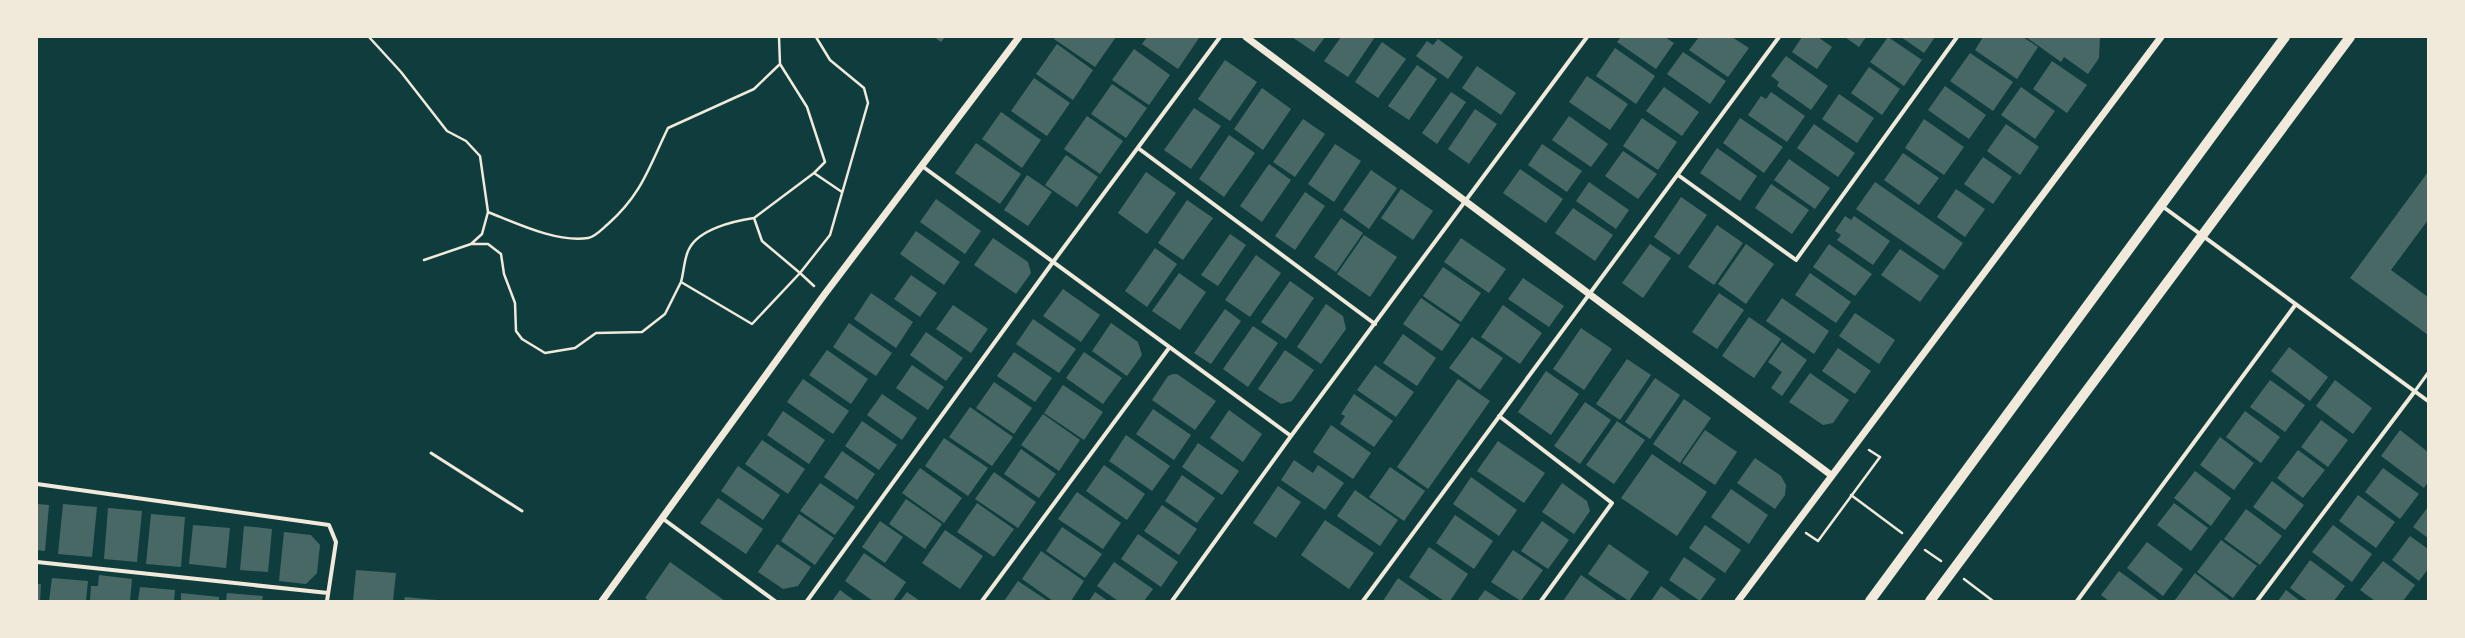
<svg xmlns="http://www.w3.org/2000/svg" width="2465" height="638" viewBox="0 0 2465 638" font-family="'Titillium Web',sans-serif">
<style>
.building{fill:#486865}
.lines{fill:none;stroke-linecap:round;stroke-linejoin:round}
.path{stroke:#f1e9da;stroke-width:2.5}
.service{stroke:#f1e9da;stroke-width:3}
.minor{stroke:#f1e9da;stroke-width:4}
.tertiary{stroke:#f1e9da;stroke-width:7}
.primary{stroke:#f1e9da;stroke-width:10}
</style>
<rect width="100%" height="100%" fill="#0f3d3e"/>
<path class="building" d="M934,37H945L941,42Z
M1055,37H1116L1095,67L1054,39Z
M1147,37H1197L1199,38L1178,69L1142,44Z
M1292,37H1325L1314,52Z
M1341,37H1375L1348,77L1324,61Z
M1621,37H1665L1674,43L1656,69L1617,42Z
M1699,37H1732L1749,48L1728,77L1689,50Z
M1802,37H1818L1832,47L1817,69L1792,52Z
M1845,37H1866L1859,47Z
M1888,37L1922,60L1904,86L1870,62Z
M1901,37H1935L1924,53Z
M1983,37H2023L2038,47L2017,79L1975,50Z
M2026,37H2100L2099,58L2088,74L2064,57L2061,62Z
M1438,39L1463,57L1448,79L1416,56L1427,41L1433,45Z
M1382,42L1406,59L1378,98L1355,82Z
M1057,44L1093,70L1073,100L1036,74Z
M1615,48L1655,76L1636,104L1596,76Z
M1134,49L1170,75L1149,105L1112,80Z
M1683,52L1726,81L1710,104L1667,74Z
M1970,53L2013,82L1993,111L1950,81Z
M1786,56L1828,86L1811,110L1777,86L1779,82L1771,76Z
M1225,60L1257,82L1230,121L1198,99Z
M2052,61L2087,85L2067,113L2033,89Z
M1417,65L1437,79L1409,120L1388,106Z
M1477,66L1516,93L1501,115L1462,88Z
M1869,67L1900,89L1882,115L1851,93Z
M1587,76L1628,104L1610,130L1569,102Z
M1034,78L1070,103L1047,136L1011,111Z
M1112,84L1147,108L1126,138L1091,114Z
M1945,86L1986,115L1969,139L1928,110Z
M1664,87L1699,112L1682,136L1646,111Z
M2021,87L2055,111L2035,139L2001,115Z
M1262,88L1291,109L1263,150L1234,129Z
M1451,92L1466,102L1437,144L1422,133Z
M1771,92L1805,116L1787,142L1748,115L1761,96L1766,99Z
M1839,94L1874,118L1857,143L1822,119Z
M1194,108L1221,126L1191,169L1164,150Z
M1475,109L1497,124L1469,164L1448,149Z
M1001,112L1041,140L1022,168L982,139Z
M1087,116L1123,141L1100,174L1064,149Z
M1569,116L1608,144L1591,167L1552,140Z
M1642,118L1677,142L1658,170L1623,146Z
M1740,118L1783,147L1764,173L1723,143Z
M1303,119L1325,134L1295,177L1273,162Z
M1924,119L1964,147L1944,175L1905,148Z
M1814,124L1855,153L1838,177L1797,148Z
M2006,124L2039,147L2020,175L1987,151Z
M1229,135L1255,153L1224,197L1199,179Z
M976,143L1021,174L1000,204L955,173Z
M1335,144L1361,161L1334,202L1308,184Z
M1542,144L1582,171L1567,192L1528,165Z
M1717,148L1757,176L1740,201L1700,173Z
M1623,151L1657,174L1638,199L1605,176Z
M1903,153L1939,178L1919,205L1884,180Z
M1066,155L1098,177L1077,207L1045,185Z
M1983,157L2012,177L1993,204L1964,184Z
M1789,159L1830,188L1815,209L1774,180Z
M1269,164L1291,180L1262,222L1240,206Z
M1520,169L1563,199L1546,223L1503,193Z
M1371,170L1397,188L1369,229L1343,210Z
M1146,172L1176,193L1147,234L1118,213Z
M2428,172V220L2391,270L2428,297V335L2350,278Z
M1027,175L1052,192L1028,226L1004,210Z
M1589,182L1629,210L1616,229L1576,201Z
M1875,182L1963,243L1944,270L1856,209Z
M1771,184L1809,210L1792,234L1755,208Z
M1401,189L1433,211L1413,240L1381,218Z
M1956,189L1985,209L1965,237L1937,217Z
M1305,192L1325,206L1295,250L1275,236Z
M1681,197L1707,215L1679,255L1654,237Z
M936,199L981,231L965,254L920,222Z
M1187,200L1213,218L1183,260L1158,243Z
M1573,208L1613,235L1595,261L1555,233Z
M1845,216L1851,220L1854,216L1890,241L1873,265L1837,240L1841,235L1835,231Z
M1341,218L1363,233L1336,272L1314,257Z
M1717,225L1743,243L1714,285L1688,267Z
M916,231L960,262L944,285L900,254Z
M1230,234L1246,245L1218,286L1201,275Z
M1364,235L1397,257L1370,297L1337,274Z
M993,238L1028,262L1031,273L1016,294L974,265Z
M1461,238L1506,269L1489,293L1444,262Z
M1650,244L1671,258L1643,298L1622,283Z
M1746,244L1774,264L1746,304L1718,284Z
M1829,244L1872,274L1855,296L1813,267Z
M1155,248L1177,264L1147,307L1125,291Z
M1900,249L1939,276L1920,302L1881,275Z
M1256,255L1281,273L1250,317L1225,300Z
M1443,267L1481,293L1461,322L1423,296Z
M1179,273L1206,292L1180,330L1152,311Z
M1810,273L1851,302L1836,323L1795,295Z
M911,275L937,293L920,317L894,299Z
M1523,278L1564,306L1549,327L1508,299Z
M1290,281L1314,298L1286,339L1261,322Z
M1063,289L1100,315L1081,342L1043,316Z
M871,293L913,322L896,348L854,319Z
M1719,293L1744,310L1717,349L1692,332Z
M1421,298L1460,325L1442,351L1403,324Z
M1782,298L1829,331L1814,354L1766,321Z
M1326,304L1343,316L1346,329L1321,364L1297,347Z
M953,305L988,329L971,353L936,329Z
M1503,305L1542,333L1520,364L1481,337Z
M1225,309L1241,321L1211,364L1194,353Z
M1855,313L1895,340L1879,364L1839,336Z
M1749,317L1781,339L1754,378L1722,356Z
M1033,319L1076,349L1059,373L1016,344Z
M849,323L892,353L876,376L833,347Z
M1111,323L1138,342L1142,355L1127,376L1092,351Z
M1253,326L1278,343L1248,387L1223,369Z
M1581,328L1612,349L1584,390L1553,369Z
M926,332L963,358L946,381L910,355Z
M1403,334L1436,358L1417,386L1383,363Z
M1472,337L1503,358L1480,390L1449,368Z
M1782,342L1807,360L1782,396L1771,388L1782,372L1768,362Z
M2289,347L2328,377L2310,401L2271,371Z
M1838,348L1871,371L1855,394L1822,371Z
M827,350L868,379L851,404L809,375Z
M1285,350L1314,370L1292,401L1281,404L1258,389Z
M1014,352L1052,378L1035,402L997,376Z
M1084,352L1122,378L1103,404L1066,378Z
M1627,359L1651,375L1620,420L1596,404Z
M912,365L944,387L928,410L896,388Z
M1375,365L1414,392L1396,417L1357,390Z
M1546,371L1579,394L1551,435L1518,412Z
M1810,373L1849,400L1833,423L1823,425L1789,402Z
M1173,374H1177L1216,401L1195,430L1152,400L1168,376Z
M1655,378L1680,395L1650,439L1625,422Z
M803,379L849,411L833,434L787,402Z
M1458,379L1490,401L1428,489L1397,467Z
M2270,380L2305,405L2285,432L2250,407Z
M2335,380L2372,408L2353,434L2316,406Z
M994,382L1032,408L1014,434L976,408Z
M1063,385L1103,412L1084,440L1044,413Z
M882,394L917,418L902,440L867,415Z
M1354,394L1393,421L1374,447L1340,424L1345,416L1341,414Z
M1684,399L1711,418L1680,463L1653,444Z
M1585,402L1611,420L1580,464L1554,446Z
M970,407L1013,437L992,466L949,437Z
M1153,409L1191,435L1174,460L1136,434Z
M1229,410L1262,434L1243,462L1210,438Z
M783,411L825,440L809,464L767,435Z
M2245,411L2280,437L2261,463L2226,437Z
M1043,414L1080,440L1059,471L1021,445Z
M2321,420L2348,440L2328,467L2301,447Z
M862,421L897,445L879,470L845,446Z
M1617,421L1645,440L1614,484L1586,465Z
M1331,425L1371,453L1353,479L1313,452Z
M1705,430L1737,452L1715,485L1682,463Z
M2400,430L2428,452V482L2424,488L2381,456Z
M1126,435L1170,466L1152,491L1109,461Z
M2220,437L2254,463L2234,490L2200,465Z
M944,438L988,468L968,496L925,466Z
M762,440L805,469L788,494L745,464Z
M1498,441L1545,473L1524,503L1477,471Z
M1198,443L1239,471L1222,495L1182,467Z
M1021,449L1056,474L1039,498L1004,474Z
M2298,450L2325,470L2303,498L2277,478Z
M842,451L875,474L857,500L824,477Z
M1652,454L1707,492L1677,536L1621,498Z
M1755,458L1781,476L1786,485L1785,495L1775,509L1737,483Z
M1294,460L1313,473L1318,465L1344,483L1325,510L1281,480Z
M1104,465L1145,494L1127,520L1086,491Z
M738,466L780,495L763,520L721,491Z
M1390,467L1425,491L1404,521L1369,497Z
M920,468L962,498L944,523L902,493Z
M2383,468L2419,494L2400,519L2365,492Z
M2195,471L2231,498L2211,526L2174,498Z
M994,472L1036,502L1018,528L975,499Z
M1182,475L1215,498L1197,523L1165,501Z
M1471,477L1517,510L1499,536L1453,504Z
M2272,481L2304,505L2285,530L2253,507Z
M820,483L855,507L835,535L800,511Z
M1562,483L1587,501L1590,511L1574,534L1542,512Z
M1278,486L1301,502L1276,538L1253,523Z
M1731,489L1768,515L1749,544L1711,517Z
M1355,490L1398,520L1380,546L1337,516Z
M1077,492L1121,523L1103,549L1058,519Z
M2358,495L2395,522L2376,548L2339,521Z
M718,498L763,529L746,554L700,523Z
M906,499L942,524L925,549L889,524Z
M977,503L1014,529L994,557L957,532Z
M2174,503L2208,528L2191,551L2157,525Z
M37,504L49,505L45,551L37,550Z
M63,504L97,507L92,557L58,554Z
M1162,505L1197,529L1179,555L1144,531Z
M2428,507V538L2413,527Z
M108,508L142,511L137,562L104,559Z
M2246,509L2282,536L2260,565L2224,539Z
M151,514L185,517L181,567L146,564Z
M799,514L834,538L815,565L781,541Z
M1455,515L1493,541L1474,569L1436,543Z
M1325,520L1374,553L1349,589L1301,555Z
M880,521L903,537L885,563L862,547Z
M1542,521L1569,540L1548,569L1521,551Z
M193,525L230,528L226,568L189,564Z
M1705,525L1741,550L1725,573L1689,548Z
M2333,525L2372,554L2352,582L2312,552Z
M244,526L272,529L268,572L240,570Z
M1062,527L1102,554L1085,578L1046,551Z
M945,530L983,556L960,589L922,563Z
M284,532L311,535L320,545L317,573L306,584L279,581Z
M1138,534L1178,562L1161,587L1121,559Z
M2410,536L2428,549V569L2419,581L2392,560Z
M2221,540L2257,566L2233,598L2197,572Z
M2147,542L2183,569L2163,596L2127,568Z
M777,544L811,567L798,586L783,589L758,572Z
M1609,544L1649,572L1629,601L1588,574Z
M1429,547L1468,574L1450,601H1444L1409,577Z
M1513,550L1543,570L1521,601L1491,582Z
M1041,551L1084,581L1071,601H1053L1022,579Z
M864,553L906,582L893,601H873L845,581Z
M1684,557L1716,579L1700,601L1669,580Z
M2310,560L2345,586L2334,601H2308L2290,588Z
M2383,561L2415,585L2403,601H2375L2360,590Z
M670,562L725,601H649L645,598Z
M1114,562L1153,589L1144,601H1118L1097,586Z
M356,570L396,573L393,601H353Z
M2119,571L2160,601H2109L2101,595Z
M2195,573L2231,601L2175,600Z
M99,575L132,579L130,601H90L91,586H98Z
M1581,575L1618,601H1563Z
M52,578L88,581L86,601H49Z
M1398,578L1431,601H1383Z
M1018,581L1048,601H1004Z
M37,584H41L40,601H37Z
M1661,586L1682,601H1651Z
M140,587L175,590L174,601H138Z
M840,590L855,601H832Z
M1485,590L1502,601H1477Z
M2286,590L2300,601H2278Z
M907,592L920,601H900Z
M1095,592L1108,601H1089Z
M181,593L219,597V601H181Z
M227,593L263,596L262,601H226Z
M405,597L437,600V601H404Z"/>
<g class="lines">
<path class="path" d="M369,37L401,72L447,131L466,141L480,156L488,212C516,223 557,243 588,238C595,237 602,229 608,224C642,194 649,167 668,128L754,89L780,64L807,107L825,162L814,173L842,192
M779,37L780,64
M488,212L482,234L471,244H488L501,254L504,274L515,303L516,331L522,339L545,353L575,348L596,333L642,332L665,314L681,282L752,324L800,273L762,241L754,218C734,221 699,229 689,249C684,258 684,272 681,282
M754,218L814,173
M424,260L471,244
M814,286L800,273L830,235L868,103L864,88L830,60L816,37
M1851,495L1902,533
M1806,533L1818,541L1880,457L1869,450
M1925,550L1941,561
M1964,579L1993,601"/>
<path class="service" d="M2415,391L2428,373
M431,453L522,511"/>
<path class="minor" d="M1138,148L1375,324
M922,166L1291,436
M1678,175L1796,260L1957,37
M2162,206L2428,401
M1499,416L1612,503L1541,601
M37,484L329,525L336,542L327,601
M662,518L775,601
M37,562L328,593
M807,601L1053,262L1220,37
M982,601L1169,348
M1172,601L1291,436L1587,37
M1363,601L1779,37
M2077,601L2296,304
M2257,601L2415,391"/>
<path class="tertiary" d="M1246,37L1831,475
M602,601L824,295L1019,37
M1738,601L2161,37"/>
<path class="primary" d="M1870,601L2285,37
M1930,601L2350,37"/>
</g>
<rect width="2465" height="638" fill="none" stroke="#f1e9da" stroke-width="76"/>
</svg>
